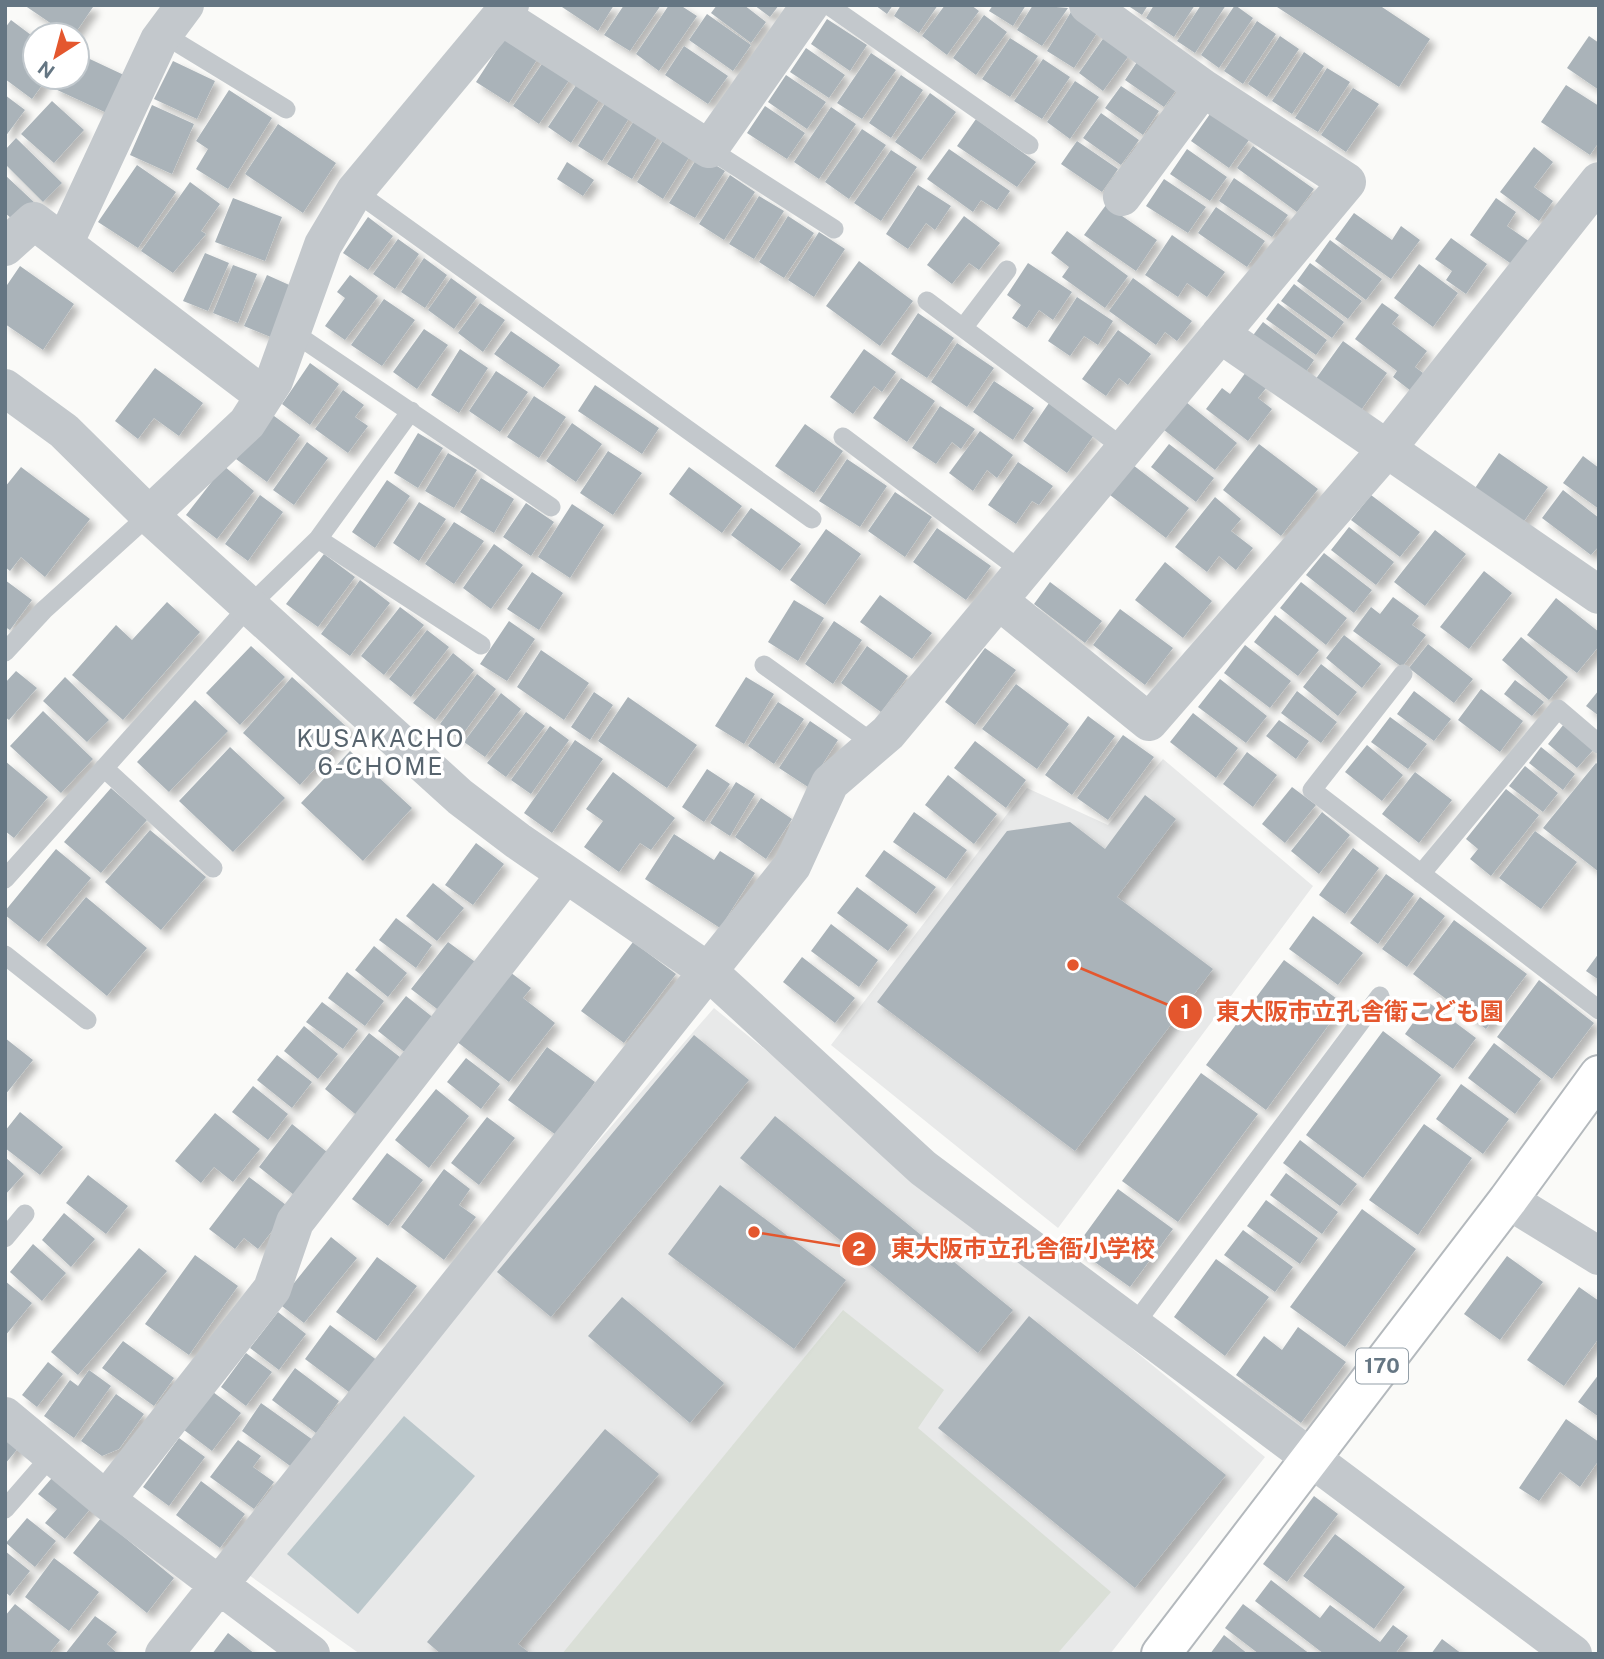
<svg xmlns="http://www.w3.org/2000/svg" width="1604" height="1659" viewBox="0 0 1604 1659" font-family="'Public Sans','Noto Sans JP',sans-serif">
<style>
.built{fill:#e8e9e9}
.green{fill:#dadfd7}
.water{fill:#bbc7cb}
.building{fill:#aab3b9;filter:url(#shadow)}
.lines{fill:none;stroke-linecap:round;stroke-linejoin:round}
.highway-casing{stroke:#b4b9bd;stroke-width:42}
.lane{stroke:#c3c8cc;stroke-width:19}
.street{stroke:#c3c8cc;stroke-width:38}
.highway{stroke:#fff;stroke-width:38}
.labels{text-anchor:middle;stroke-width:7;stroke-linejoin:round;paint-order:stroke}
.shield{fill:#fff;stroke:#939fa8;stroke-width:2}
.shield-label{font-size:21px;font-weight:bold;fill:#657683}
.neighbourhood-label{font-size:24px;letter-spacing:2px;fill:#57646e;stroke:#fff}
.leader{fill:none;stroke:#e4572e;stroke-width:2.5}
.callout-dot{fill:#e4572e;stroke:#fff;stroke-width:2.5}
.mark-label{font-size:21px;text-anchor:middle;font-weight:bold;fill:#fff}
.callout-label{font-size:24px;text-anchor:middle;font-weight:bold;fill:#e4572e;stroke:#fff;stroke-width:7;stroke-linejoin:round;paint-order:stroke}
</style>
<defs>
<filter id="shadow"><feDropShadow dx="6" dy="6" stdDeviation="3.5" flood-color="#0004"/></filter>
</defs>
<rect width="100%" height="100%" fill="#fafaf8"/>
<path class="built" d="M1163,759L1313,886L1058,1228L831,1045L1027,788L1108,825Z
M714,1008L1265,1457L1110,1654H360L232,1563Z"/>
<path class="green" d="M843,1310L944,1390L918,1428L1111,1592L1057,1654H562Z"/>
<path class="water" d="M404,1416L475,1476L358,1614L287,1554Z"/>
<path class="building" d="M24,5H90L93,7L74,35H68Z
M559,5H614L598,31Z
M624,5H661L630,51L604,35Z
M669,5H680L697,16L659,71L636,54Z
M717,5H744L766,22L751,43L711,13Z
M754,5H779L770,17Z
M875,5H893L887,14Z
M901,5H938L919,33L894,16Z
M945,5H971L979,11L947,55L922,36Z
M993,5H1026L1013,26L989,11Z
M1033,5L1068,8L1042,46L1017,30Z
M1127,5H1148L1142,15Z
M1154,5H1195L1174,37L1146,18Z
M1201,5H1226L1195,53L1177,41Z
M1235,5L1253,18L1219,68L1201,55Z
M1274,5H1379L1430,39L1399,87Z
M1071,12L1099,30L1074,68L1047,51Z
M707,14L751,45L733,71L689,40Z
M984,15L1007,32L976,75L953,58Z
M827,19L867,45L850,71L811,44Z
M11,20L35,38V77H48L32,99L5,79V28Z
M1257,21L1276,34L1243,84L1224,71Z
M509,31L542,52L509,103L476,82Z
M1105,36L1130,54L1103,91L1079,73Z
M1280,36L1299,49L1267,97L1248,84Z
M1589,36L1599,43V90L1567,68Z
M1010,38L1038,56L1010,97L982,79Z
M684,46L728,76L708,104L665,75Z
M806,48L845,75L829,98L790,72Z
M1304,52L1324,66L1292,114L1272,101Z
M77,53L126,76L109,114L53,88L58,77H77Z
M871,53L896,70L862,119L837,103Z
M546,58L572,76L539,124L513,106Z
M1043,59L1070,77L1042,119L1014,101Z
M1139,59L1179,86L1164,107L1125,80Z
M173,61L215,81L197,119L154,99Z
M1327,68L1350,82L1318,132L1295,118Z
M786,75L826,102L807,129L768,102Z
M901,75L923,90L891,138L869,123Z
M581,78L604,92L571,143L548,127Z
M1075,81L1099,97L1070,139L1047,122Z
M1566,85L1599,106V142L1590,155L1541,122Z
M1121,86L1159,111L1143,135L1105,108Z
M1353,88L1379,104L1346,152L1321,135Z
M229,90L272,118L228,189L196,169L208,149L196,141Z
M930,93L956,112L921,160L895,142Z
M5,95L25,110L5,137Z
M609,97L633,112L602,161L578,146Z
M52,101L84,130L54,163L21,134Z
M152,105L194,124L172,174L130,155Z
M765,106L805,133L787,159L747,133Z
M831,107L856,124L819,179L794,162Z
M1101,113L1139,140L1121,165L1083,138Z
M1210,114L1249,140L1229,168L1191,141Z
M637,116L661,131L632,179L607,164Z
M976,119L1036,162L1017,187L957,146Z
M278,124L336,163L303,213L245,174Z
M862,129L886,145L849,199L825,182Z
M667,134L693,151L663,199L637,182Z
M16,138L62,183L43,202L5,164V150Z
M1077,141L1118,169L1102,192L1061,164Z
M1253,146L1314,189L1297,212L1237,168Z
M1534,147L1553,162L1534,187L1553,201L1539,221L1500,192Z
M949,149L1010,191L997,210L981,200L973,212L927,179Z
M1187,149L1227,177L1210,201L1170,174Z
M891,150L917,167L881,221L854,203Z
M699,155L725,171L695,218L669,203Z
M567,162L594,180L583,196L557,179Z
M137,165L176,192L138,248L98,222Z
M5,175L36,204L17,223L5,213Z
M730,175L755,192L724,240L699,224Z
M1234,178L1288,215L1272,237L1219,201Z
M1164,179L1206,207L1188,233L1146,206Z
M190,182L220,204L201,231L206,234L173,273L141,251Z
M918,185L951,206L935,230L926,223L908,249L886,234Z
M759,196L784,211L754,259L729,244Z
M233,198L282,217L265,261L215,242Z
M1496,198L1516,212L1507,226L1530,242L1513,265L1470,235Z
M1106,205L1157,240L1136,271L1084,235Z
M1216,207L1265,241L1247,267L1198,233Z
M1354,213L1392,240L1401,226L1420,240L1391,279L1335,239Z
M788,216L814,233L784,278L759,262Z
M964,216L1000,243L979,270L969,263L952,284L927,265Z
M368,217L393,236L368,270L343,253Z
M1067,231L1128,276L1105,308L1062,277L1069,267L1051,253Z
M819,232L845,249L814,297L788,280Z
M1172,235L1225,272L1207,297L1187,283L1178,297L1145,275Z
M1451,238L1487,264L1466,294L1446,280L1452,271L1435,259Z
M398,239L419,254L395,289L373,274Z
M1330,240L1382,279L1366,300L1315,261Z
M205,253L229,263L208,311L183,301Z
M424,258L447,275L425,308L401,292Z
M859,261L913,301L880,346L826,306Z
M1028,263L1072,292L1053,320L1039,310L1027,328L1012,318L1021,305L1007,295Z
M1310,263L1362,301L1348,319L1297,281Z
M1419,264L1458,293L1433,327L1394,298Z
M233,265L257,274L238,323L213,313Z
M20,266L74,304L43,350L5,324V288Z
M267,275L296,288L273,338L244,326Z
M350,275L378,296L345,340L325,326L345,298L337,292Z
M451,278L477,297L454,329L428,310Z
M1133,278L1192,321L1177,341L1165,332L1156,345L1109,311Z
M1294,284L1344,322L1332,338L1281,301Z
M1077,297L1113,321L1098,345L1084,336L1070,356L1048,341Z
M384,299L415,320L382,366L351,345Z
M480,303L505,320L483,352L458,333Z
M1278,303L1327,340L1316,355L1266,319Z
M1382,303L1399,315L1392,324L1427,351L1415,367L1423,373L1411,391L1393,377L1397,371L1355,339Z
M918,313L954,338L927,378L891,354Z
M1263,322L1314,360L1303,376L1251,338Z
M424,329L448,345L417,389L393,372Z
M1118,330L1151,354L1128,385L1119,378L1106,396L1082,379Z
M511,331L560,365L543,388L494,354Z
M1343,341L1387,373L1359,413L1315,380Z
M957,343L994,368L967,407L931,382Z
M460,349L488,368L459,413L431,395Z
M864,349L896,372L882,392L874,386L853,414L830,397Z
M310,363L339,384L310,425L282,404Z
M155,368L203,403L179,436L154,418L138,439L115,421Z
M496,371L528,392L500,432L469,411Z
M1246,372L1266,388L1258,398L1272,409L1248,441L1206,409L1222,388L1230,394Z
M901,378L935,401L907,442L873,418Z
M994,381L1034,408L1013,440L973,412Z
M595,385L659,428L642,454L578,411Z
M343,390L364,405L355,417L368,426L348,453L315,429Z
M534,396L566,417L539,458L507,437Z
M1181,398L1237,443L1215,470L1159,426Z
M1049,403L1094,435L1067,473L1023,441Z
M940,406L975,429L961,449L952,442L936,464L912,448Z
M270,413L300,435L267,482L236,459Z
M572,423L602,444L576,482L546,461Z
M805,424L843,451L814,493L775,466Z
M980,431L1013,455L997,478L987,470L973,491L949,473Z
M418,433L443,448L418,488L394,473Z
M307,442L328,458L294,505L273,490Z
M1169,444L1214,478L1196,502L1151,467Z
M1259,444L1318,489L1281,536L1223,490Z
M608,451L642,473L613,515L580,493Z
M448,453L477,470L454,508L425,491Z
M1499,453L1548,487L1522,524L1473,491Z
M1583,456L1599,468V509L1563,483Z
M847,459L887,486L860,527L819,501Z
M1018,462L1053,486L1039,505L1032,501L1016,524L988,505Z
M1133,465L1189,508L1166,538L1110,495Z
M224,466L254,491L217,539L186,515Z
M21,467L90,519L45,577L21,557L10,571L5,567V487Z
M689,467L742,506L722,533L669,494Z
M481,478L514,499L494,533L460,512Z
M387,480L410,496L375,548L352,532Z
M1563,490L1599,518V546L1591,555L1542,518Z
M895,492L932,517L905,557L868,531Z
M260,495L283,512L248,561L225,544Z
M1371,495L1420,532L1400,557L1351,520Z
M1215,497L1241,519L1231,531L1253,548L1236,570L1219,556L1207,572L1175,547Z
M419,502L446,519L419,561L393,543Z
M526,503L554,522L531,556L503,537Z
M572,504L604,525L570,578L538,557Z
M751,508L801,544L780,571L731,535Z
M454,522L484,541L454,584L425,564Z
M1349,527L1394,562L1376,585L1331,550Z
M937,528L991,566L966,600L913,562Z
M826,529L861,554L825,605L790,580Z
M1435,530L1466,554L1425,606L1394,582Z
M494,544L523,565L491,609L463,588Z
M1324,553L1372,590L1354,613L1306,575Z
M324,554L355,577L318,627L286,604Z
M1165,562L1212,601L1183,638L1135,600Z
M1484,571L1512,593L1469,649L1440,627Z
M532,572L563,593L539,630L507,609Z
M5,580L32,600L10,630L5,627Z
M360,580L390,603L350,656L321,634Z
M1050,582L1102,621L1085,643L1034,604Z
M1301,582L1347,618L1326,645L1280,608Z
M880,595L932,633L912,659L860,622Z
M1393,597L1419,616L1412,625L1426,635L1402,667L1353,631L1371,607L1380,614Z
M1556,598L1599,632V646L1577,673L1527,635Z
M794,600L824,618L798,661L768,642Z
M167,602L200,632L123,720L72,675L116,625L132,640Z
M400,607L424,625L384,675L361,656Z
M1120,609L1173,648L1145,685L1093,645Z
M1275,615L1319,650L1298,676L1254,642Z
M509,621L535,639L507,681L480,664Z
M834,621L862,640L833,684L805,664Z
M427,630L449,647L411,697L389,679Z
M1344,635L1381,664L1362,688L1326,658Z
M1521,637L1568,677L1549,700L1502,660Z
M1428,644L1473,679L1454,703L1409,668Z
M1245,645L1291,681L1270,708L1224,673Z
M251,646L285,677L240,725L206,693Z
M867,646L908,676L881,712L841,683Z
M985,648L1016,670L975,725L945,702Z
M541,650L589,683L564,720L517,687Z
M453,653L474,670L435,720L413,703Z
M1321,664L1357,692L1338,716L1303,687Z
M16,671L37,688L9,720L5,717V683Z
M477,674L496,689L459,739L440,724Z
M65,677L109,720L87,742L43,701Z
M292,677L350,730L300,785L243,733Z
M746,677L774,694L744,744L715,726Z
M1220,679L1267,716L1246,743L1198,707Z
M1515,680L1544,702L1532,716L1504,694Z
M1016,684L1069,724L1037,769L982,729Z
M1481,689L1523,721L1500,752L1458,720Z
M1599,690V716L1586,706Z
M1297,691L1337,722L1321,743L1281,713Z
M1414,691L1451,719L1434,741L1397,714Z
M594,692L613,705L590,740L571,727Z
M501,693L521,709L485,757L464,742Z
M628,697L697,745L667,788L598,741Z
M195,700L228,731L169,792L137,762Z
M778,702L804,719L774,764L748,746Z
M43,711L93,759L61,793L10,746Z
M526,712L545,726L506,777L487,763Z
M1193,713L1238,748L1216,778L1170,742Z
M1088,716L1115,736L1072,795L1045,775Z
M1390,717L1427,744L1408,769L1371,742Z
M1279,720L1309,741L1296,759L1266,736Z
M810,721L838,740L808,787L779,768Z
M1564,724L1594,749L1577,768L1548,744Z
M550,726L569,740L531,794L511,780Z
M1123,735L1154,757L1108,820L1077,798Z
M575,740L603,759L552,833L524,813Z
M975,741L1026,780L1006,808L954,768Z
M1367,745L1403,775L1382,801L1345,772Z
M230,747L285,798L233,852L179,801Z
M1541,747L1575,774L1563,790L1529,763Z
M350,751L412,808L363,861L301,803Z
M1247,752L1277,775L1253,807L1223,784Z
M5,761L48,797L14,838L5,831Z
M1596,763L1599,765V872L1543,828Z
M1525,766L1558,793L1543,812L1509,786Z
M707,769L730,784L704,822L682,807Z
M613,772L675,818L651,850L640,843L619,872L584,847L603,821L586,809Z
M1415,772L1452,800L1419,843L1382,814Z
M948,775L997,814L974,844L925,805Z
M736,782L755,794L730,836L710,823Z
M1292,787L1316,805L1285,843L1262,824Z
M111,788L147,820L101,873L64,842Z
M1506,789L1539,815L1491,876L1470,859L1478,849L1466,839Z
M1145,795L1176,819L1117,897L1213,969L1075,1151L877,1002L1007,831L1070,822L1105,849Z
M761,798L792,819L766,859L735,837Z
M914,812L967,850L946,879L893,842Z
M1322,812L1350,835L1319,874L1291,851Z
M150,830L206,877L161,930L105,882Z
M1535,831L1577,862L1541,909L1499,878Z
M674,834L714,860L720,851L755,873L720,928L645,879Z
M476,843L504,864L473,905L445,885Z
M1353,848L1379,868L1345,914L1319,895Z
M56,849L91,878L39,942L5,915V911Z
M884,850L936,887L916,914L865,876Z
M1386,874L1414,894L1378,944L1350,923Z
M433,883L464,908L437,941L406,916Z
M857,887L908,925L888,951L837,913Z
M86,897L147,948L107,996L46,945Z
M1420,897L1445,916L1407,967L1382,949Z
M1313,916L1363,953L1338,985L1289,949Z
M396,918L432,945L416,968L379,940Z
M1454,920L1527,974L1486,1029L1413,974Z
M831,924L878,960L859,987L811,951Z
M448,942L478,964L441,1012L411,989Z
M633,942L676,974L624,1043L581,1011Z
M374,946L407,973L388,997L355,970Z
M1599,953V980L1586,971Z
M802,957L855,998L835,1023L783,982Z
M1284,960L1344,1004L1266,1110L1206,1065Z
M347,972L384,1001L365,1026L328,998Z
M510,972L531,988L523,998L555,1023L509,1082L456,1041Z
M1539,980L1594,1023L1552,1079L1497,1037Z
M406,996L435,1019L407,1054L378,1031Z
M322,1002L358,1029L343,1049L306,1022Z
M1428,1002L1476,1038L1453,1069L1405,1034Z
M304,1026L338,1054L318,1079L284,1051Z
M1383,1031L1441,1075L1363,1178L1306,1135Z
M369,1033L405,1061L360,1118L325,1089Z
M694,1035L749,1080L551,1317L497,1272Z
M5,1038L33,1060L5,1095Z
M1494,1043L1541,1079L1515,1114L1468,1078Z
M547,1047L595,1082L556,1135L508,1100Z
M277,1055L312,1082L292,1108L257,1080Z
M466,1058L500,1084L481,1109L447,1082Z
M1201,1073L1258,1114L1178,1222L1122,1181Z
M1461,1084L1509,1119L1483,1154L1436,1119Z
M253,1086L288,1114L268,1140L232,1112Z
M436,1089L469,1116L429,1168L395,1140Z
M20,1112L63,1147L40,1175L5,1148V1131Z
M215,1113L260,1149L233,1182L214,1167L201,1183L175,1161Z
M775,1116L1013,1310L978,1353L740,1158Z
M487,1117L515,1138L479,1185L451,1163Z
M292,1124L327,1152L294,1195L259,1167Z
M1424,1124L1472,1158L1418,1235L1369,1200Z
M1300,1140L1357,1184L1340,1206L1283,1163Z
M387,1153L423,1180L388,1226L352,1199Z
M5,1157L24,1174L5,1195Z
M444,1169L470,1189L459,1205L476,1217L444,1260L401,1227Z
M1286,1173L1338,1212L1322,1234L1270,1195Z
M88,1175L128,1206L106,1234L66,1203Z
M249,1177L290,1208L258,1249L244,1238L235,1249L209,1229Z
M720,1185L846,1280L794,1349L668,1254Z
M1118,1189L1173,1229L1130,1287L1075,1248Z
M1266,1200L1318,1238L1300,1264L1247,1226Z
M1362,1209L1416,1249L1345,1347L1290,1307Z
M64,1213L95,1239L71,1267L42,1240Z
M1243,1230L1293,1267L1275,1292L1224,1255Z
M331,1237L357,1258L304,1323L278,1303Z
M33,1244L66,1273L42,1301L10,1272Z
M139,1248L167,1271L78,1375L51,1352Z
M195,1255L238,1286L189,1355L145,1324Z
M1507,1256L1543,1282L1500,1340L1464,1314Z
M377,1257L417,1286L376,1341L336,1312Z
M1216,1259L1269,1297L1225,1356L1174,1317Z
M5,1281L32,1303L5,1336Z
M1579,1287L1599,1301V1338L1564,1386L1527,1360Z
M622,1297L724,1383L690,1423L588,1336Z
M278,1312L306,1334L279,1370L250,1348Z
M1029,1316L1226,1475L1135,1588L938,1428Z
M330,1325L378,1361L353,1395L305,1359Z
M1298,1327L1346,1362L1301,1423L1236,1375L1264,1336L1282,1350Z
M123,1341L174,1378L154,1406L102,1368Z
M246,1353L272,1372L246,1406L221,1387Z
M48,1362L63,1374L37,1407L22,1395Z
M295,1368L339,1401L316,1433L272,1400Z
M89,1370L111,1386L74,1438L44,1416L70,1380L78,1386Z
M1599,1374V1417L1578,1402Z
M213,1392L241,1413L212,1451L184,1430Z
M116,1394L144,1414L119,1449L102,1456L81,1441Z
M261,1403L313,1440L293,1468L242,1431Z
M1566,1419L1599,1442V1460L1580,1487L1560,1472L1539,1501L1519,1488Z
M5,1423L25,1440L5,1464Z
M605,1429L659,1474L518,1644L531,1654H441L427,1642Z
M179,1438L205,1457L169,1506L143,1487Z
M238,1440L261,1456L253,1467L274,1482L254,1509L210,1477Z
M58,1471L96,1502L65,1539L45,1523L57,1509L38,1494Z
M201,1481L245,1514L220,1548L176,1515Z
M1314,1496L1338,1514L1287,1582L1263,1564Z
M27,1518L56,1541L35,1567L6,1543Z
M101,1518L174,1578L147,1613L73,1553Z
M1335,1534L1405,1587L1374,1629L1303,1576Z
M5,1551L30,1571L10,1596L5,1592Z
M54,1558L99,1592L69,1631L25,1597Z
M1271,1580L1320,1618L1330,1605L1380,1642L1393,1625L1408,1636L1395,1654H1324L1255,1601Z
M15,1604L60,1640L49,1654H5V1616Z
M1243,1604L1310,1654H1259L1225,1628Z
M95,1616L117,1632L107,1644L118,1654H65Z
M228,1633L255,1654H212Z
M1224,1635L1248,1654H1210Z
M1442,1639L1462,1654H1431Z"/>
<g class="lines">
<g class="highway-casing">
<path id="highway" d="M1161,1654L1508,1200L1599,1075"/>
</g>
<path class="lane" d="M828,5L1029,145
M163,34L286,109
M709,149L834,229
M355,191L812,519
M927,301L1125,449
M963,328L1007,270
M291,331L551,507
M843,437L1023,572
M318,539L411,411
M5,652L44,610L149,515
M764,665L874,744
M1403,674L1312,790L1599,1010
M104,768L213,868
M1421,874L1558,709L1599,744
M5,879L249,606L318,539L481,645
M5,955L87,1020
M5,1238L25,1214
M1134,1325L1380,996
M5,1509L52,1455"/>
<path class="street" d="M501,16L709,149L810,5
M1122,197L1203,88
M64,244L159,40L185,5
M5,247L34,221L264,396
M1220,334L1599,595
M5,388L64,431L149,515L460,797L518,841L709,972L923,1168L1573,1654
M149,515L247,423L274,381L323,245L355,191L510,5
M999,601L1149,722L1386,450L1599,181
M1508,1200L1599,1256
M5,1416L106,1500L311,1654
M106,1500L272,1289L295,1222L566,874
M164,1654L792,866L830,783L888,733L1347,182L1203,88L1088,5"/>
<use href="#highway" class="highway"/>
</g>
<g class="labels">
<rect class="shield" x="1356" y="1348.5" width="52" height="35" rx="5"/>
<g class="shield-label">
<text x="1382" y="1373">170</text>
</g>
<g class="neighbourhood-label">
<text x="381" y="747">KUSAKACHO<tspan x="381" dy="28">6-CHOME</tspan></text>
</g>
</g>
<path class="leader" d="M1073 965L1185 1012M754 1232L859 1249"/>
<g class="callout-dot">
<circle cx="1073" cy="965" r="7"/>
<circle cx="754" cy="1232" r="7"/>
<circle cx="1185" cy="1012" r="18"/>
<circle cx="859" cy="1249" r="18"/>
</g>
<g class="mark-label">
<text x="1185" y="1019">1</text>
<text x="859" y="1256">2</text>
</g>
<g class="callout-label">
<text x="1360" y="1020">東大阪市立孔舎衛こども園</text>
<text x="1023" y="1257">東大阪市立孔舎衙小学校</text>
</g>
<rect width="1604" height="1659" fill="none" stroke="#657683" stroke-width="14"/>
<g transform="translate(56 56) rotate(216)"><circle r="33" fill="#ffffff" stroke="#c1c8cd" stroke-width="2"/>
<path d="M0-5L12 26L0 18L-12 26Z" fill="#e4572e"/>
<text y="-10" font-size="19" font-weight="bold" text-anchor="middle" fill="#657683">N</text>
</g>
</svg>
